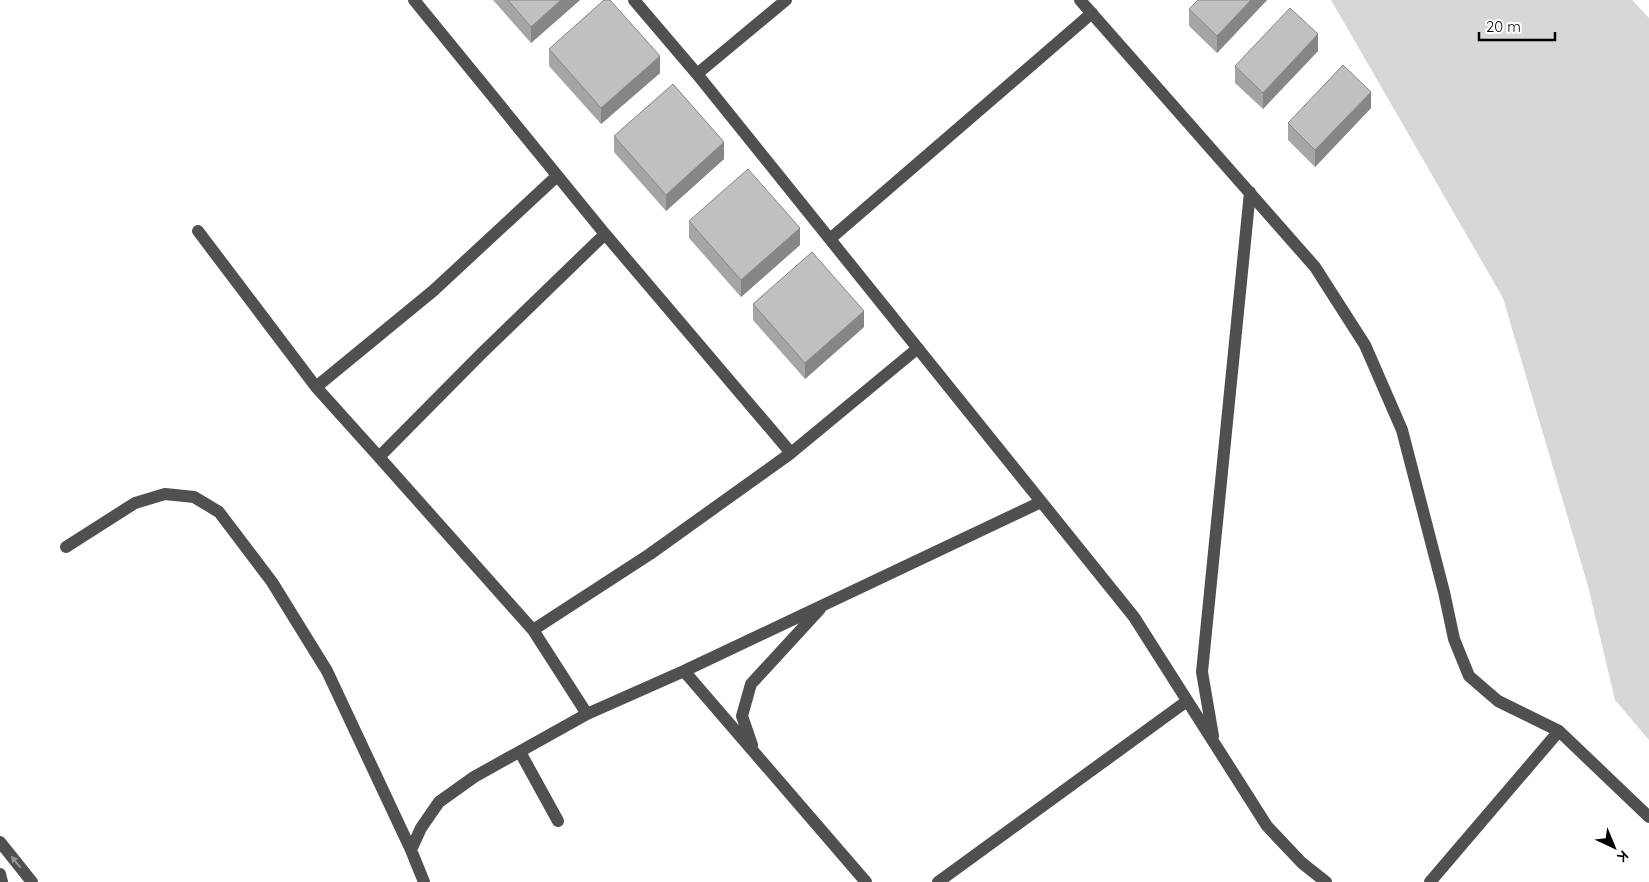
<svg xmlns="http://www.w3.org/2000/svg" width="1649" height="882" viewBox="0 0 1649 882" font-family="Quicksand,sans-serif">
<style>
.green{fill:#d7d7d7}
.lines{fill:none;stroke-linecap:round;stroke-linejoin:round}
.minor{stroke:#505050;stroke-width:12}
.wall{fill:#a5a5a5}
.shaded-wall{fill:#868686}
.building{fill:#c0c0c0;stroke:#868686}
.oneway{fill:#969696}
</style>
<rect width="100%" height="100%" fill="#fff"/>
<path class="green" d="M1331,0H1632L1649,18V740L1615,700L1588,586L1503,298Z"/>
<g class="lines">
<path class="minor" d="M414,0L605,234
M634,0L697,74L1134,617L1267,826L1302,863L1326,882
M1080,0L1315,267L1365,345L1402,430L1444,592L1454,639L1469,676L1498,701L1559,731L1649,817
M697,74L786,0
M198,231L316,387L379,457
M830,239L1092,13
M316,387L433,291L557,176
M791,453L918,348
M66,547L135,503L165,494L194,497L219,512L272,582L327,671L411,850L424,882
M533,630L650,554L791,453L605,234L482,353L379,457L533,630L587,714
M684,671L866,882
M1213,736L1202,672L1250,192
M752,745L742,716L751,684L820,609
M520,752L558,821
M0,842L32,882
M411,850L421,828L439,802L474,777L587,714L684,671L1041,502
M0,874L2,882
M938,882L1187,701
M1430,882L1559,731"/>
</g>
<path class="wall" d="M493,0H580L531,43Z
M1198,0H1267L1217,53L1189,26V9Z
M549,49L660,73L601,124L549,66Z
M1318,51L1263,109L1235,83V66Z
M1371,108L1315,167L1288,140V123Z
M614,136L724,159L666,211L614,152Z
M689,221L800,245L741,297L689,238Z
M753,304L864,327L805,379L753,320Z"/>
<path class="shaded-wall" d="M561,0H580L531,43V27Z
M1251,0H1267L1217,53V36Z
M1318,34V51L1263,109V93Z
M660,56V73L601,124V108Z
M1371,92V108L1315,167V150Z
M724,142V159L666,211V195Z
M800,228V245L741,297V280Z
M864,311V327L805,379V363Z"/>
<path class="building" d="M508,0H561L531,27Z
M604,0H610L660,56L601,108L549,49Z
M1198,0H1251L1217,36L1189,9Z
M1290,8L1318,34L1263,93L1235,66Z
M1343,65L1371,92L1315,150L1288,123Z
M673,84L724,142L666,195L614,136Z
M748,169L800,228L741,280L689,221Z
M812,252L864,311L805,363L753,304Z"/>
<defs><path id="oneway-solid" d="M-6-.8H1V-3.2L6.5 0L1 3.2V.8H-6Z" transform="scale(1.25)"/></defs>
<use class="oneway" href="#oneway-solid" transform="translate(16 862) rotate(-129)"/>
<g transform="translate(1614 847) rotate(136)" stroke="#ffffff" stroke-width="4" paint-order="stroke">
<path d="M0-4L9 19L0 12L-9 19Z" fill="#000000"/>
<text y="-8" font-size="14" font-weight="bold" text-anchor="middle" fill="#000000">K</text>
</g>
<path d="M1479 32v8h76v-8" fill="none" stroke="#000000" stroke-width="2.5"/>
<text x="1486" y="32" font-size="15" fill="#000000" stroke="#ffffff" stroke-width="4" paint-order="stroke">20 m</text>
</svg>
